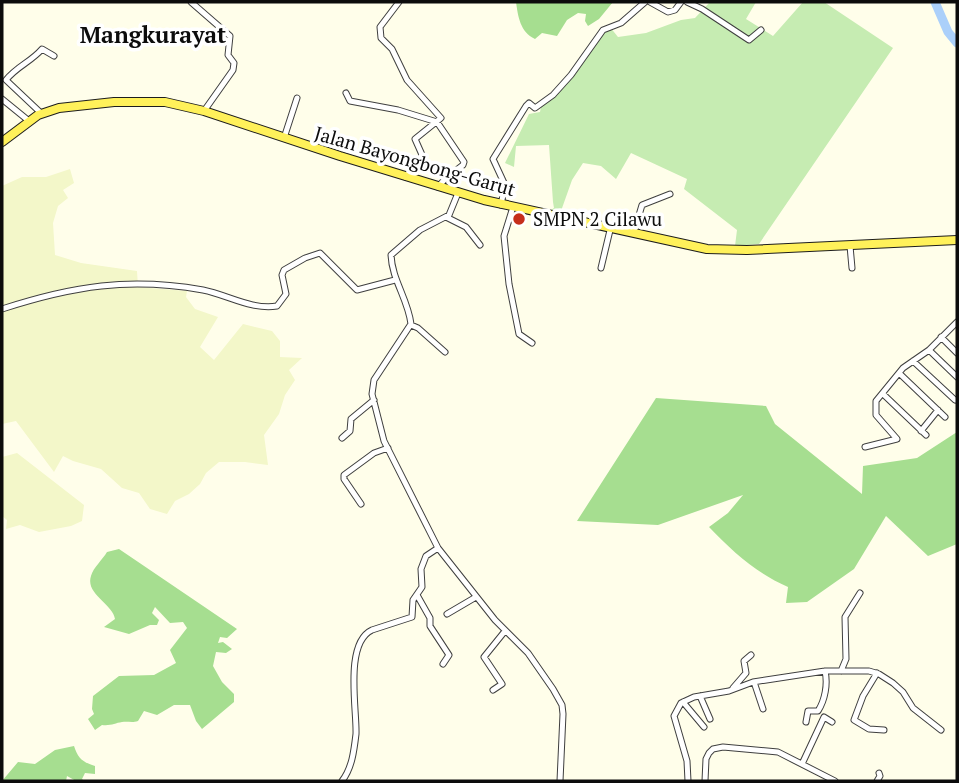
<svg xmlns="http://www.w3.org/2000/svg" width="959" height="783" viewBox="0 0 959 783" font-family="'PT Serif',serif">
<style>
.farmland{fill:#f3f7c9}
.green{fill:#c6ecb2}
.forest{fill:#a6de90}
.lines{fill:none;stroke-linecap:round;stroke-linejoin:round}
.river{stroke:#abd0fa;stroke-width:9}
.street-casing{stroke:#3f3f3f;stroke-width:7}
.primary-casing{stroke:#1d1d1d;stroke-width:10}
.street{stroke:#fff;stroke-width:5}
.primary{stroke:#fff15a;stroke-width:8}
.poi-dot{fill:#c52e1b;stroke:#fff;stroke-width:2.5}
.labels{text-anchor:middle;stroke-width:7;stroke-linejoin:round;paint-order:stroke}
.street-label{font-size:19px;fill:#0c0c0c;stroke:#fff}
.poi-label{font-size:19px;fill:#0c0c0c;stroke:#fff;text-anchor:start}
.quarter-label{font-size:23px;font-weight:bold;fill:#0c0c0c;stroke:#fff}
</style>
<rect width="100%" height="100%" fill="#fffeea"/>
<path class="farmland" d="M70,169L74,183L63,190L68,198L58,206L53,223L55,255L81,263L137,271L138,287L187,291L186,297L195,309L218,317L200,347L214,360L243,324L272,331L280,341V357L302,358L289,370L295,380L285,395L279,414L264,435L268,465L245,462H219L206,473L200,484L189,494L175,501L167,514L150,509L139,493L122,488L101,469L73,461L63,456L54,472L16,421L2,424V186L22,177H46Z
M17,453L84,505L82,521L71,526L39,532L20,525L6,529L7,520L2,516V457Z"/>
<path class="green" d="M710,2H756L746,19L773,36L803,2H824L893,48L759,244L735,246L737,230L684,189L687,179L631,153L616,179L601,166L583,163L572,180L561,211L551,210L554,208L553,202L549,145L516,146L514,167L505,163L529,114L540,112L542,102L553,95L603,31L610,27L618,37L646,33L681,20L695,18Z"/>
<path class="forest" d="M516,2H613L599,19L588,26L585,21L586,14L578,13L567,20L557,36L542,33L535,39C520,32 518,16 516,2Z
M656,398L766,406L775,424L862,494L863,466L917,458L957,432V544L928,556L886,516L854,569L807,602L786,603L788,587C756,573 733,552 709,527L728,513L743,495L658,525L577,521Z
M119,549L237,629L227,638L220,637L218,643L223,642L232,649L226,653L216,652L213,666L222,682L234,694V702L202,729L196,721L190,705H174L157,715L144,711L138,721C132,723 128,721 122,722C115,723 111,726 102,725L95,730L88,719L94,714L92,709L93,696L119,676L154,675L176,663L170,650L187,628L183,622L170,623L155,607L152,613L159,620L157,625H150L129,634L104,627L115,619C113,604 85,594 91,576C93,568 103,559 107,552Z
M74,746C78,758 82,762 95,766V774L85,773L82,779L84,781H76L67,776L66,781H2L18,762L35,764L55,750Z"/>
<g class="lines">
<path class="river" d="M935,2L948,32L957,43"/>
<g class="street-casing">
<path id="street" d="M191,2L230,36L228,55L234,63L233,70L204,111
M399,2L380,27L381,38L392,49L407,80L441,118L415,139L423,157L405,177
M650,2L668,12L675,10L681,2
M687,2L702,9L749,40L761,30
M346,93L350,101L398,110L437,122L464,162L463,165L445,179L438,187
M2,99L29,121
M42,114L6,80C17,66 31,62 42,49L54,56
M284,138L297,98
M458,193L449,215L420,230L391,255C392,280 408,299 411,324L374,380L372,394L384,441L438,548L495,620L528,653L553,689L562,705L563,714L560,781
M501,205L505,185L493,159L526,106L529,103L535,108L553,95L571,75L603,30L621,23L645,2
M513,207L504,236L509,284L519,334L532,343
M446,217L466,227L480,245
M634,232L642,205L670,194
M850,246L852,268
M601,268L611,226
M2,309C73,286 129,277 203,290C228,295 251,310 277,306L286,294L282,275L284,270L305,258L320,253L357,290L395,280
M411,325L418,328L445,352
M941,337L957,353
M929,350L957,377
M913,361L955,400
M899,373L945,417
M883,394L926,435
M921,431L938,410
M342,438L350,431L351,419L374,400
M865,447L897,439L876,415V401L903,368L929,350L957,322
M361,504L344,479V475L374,453L388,448
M417,595L430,618V626L449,655L443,664
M447,614L476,597
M841,671L846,659L845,617L860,593
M877,673L863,696L854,720L869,729L884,730
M754,682L763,709
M733,688L746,673L744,661L751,655
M493,690L502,684L484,657L505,631
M700,696L710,719
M683,702L704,727
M806,722L808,711H818C825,700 828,684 825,671
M802,764L824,717L832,722
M342,781C352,768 354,751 356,734C357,710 344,643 372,630L412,617L413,600L422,587L421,569L426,556L438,548
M688,781L687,761L674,716L681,703L694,697L729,691L753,682L825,671H869L879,674L893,683L903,692L913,708L941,730
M705,781L706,759L709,753L713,749L723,747L778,752L835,781
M877,781L880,776L879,773"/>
</g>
<g class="primary-casing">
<path id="primary" d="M2,142L38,115L59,108L114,102H165L204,111L340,156L484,200L707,249L747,250L957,240"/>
</g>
<use href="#street" class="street"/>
<use href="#primary" class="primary"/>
</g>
<circle class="poi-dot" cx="519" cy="219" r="7"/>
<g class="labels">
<g class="street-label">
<text transform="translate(415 161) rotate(16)" y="7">Jalan Bayongbong-Garut</text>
</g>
<g class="poi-label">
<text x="533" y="226">SMPN 2 Cilawu</text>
</g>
<g class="quarter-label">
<text x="153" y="43">Mangkurayat</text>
</g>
</g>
<rect width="959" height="783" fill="none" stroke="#0c0c0c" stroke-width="7"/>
</svg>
